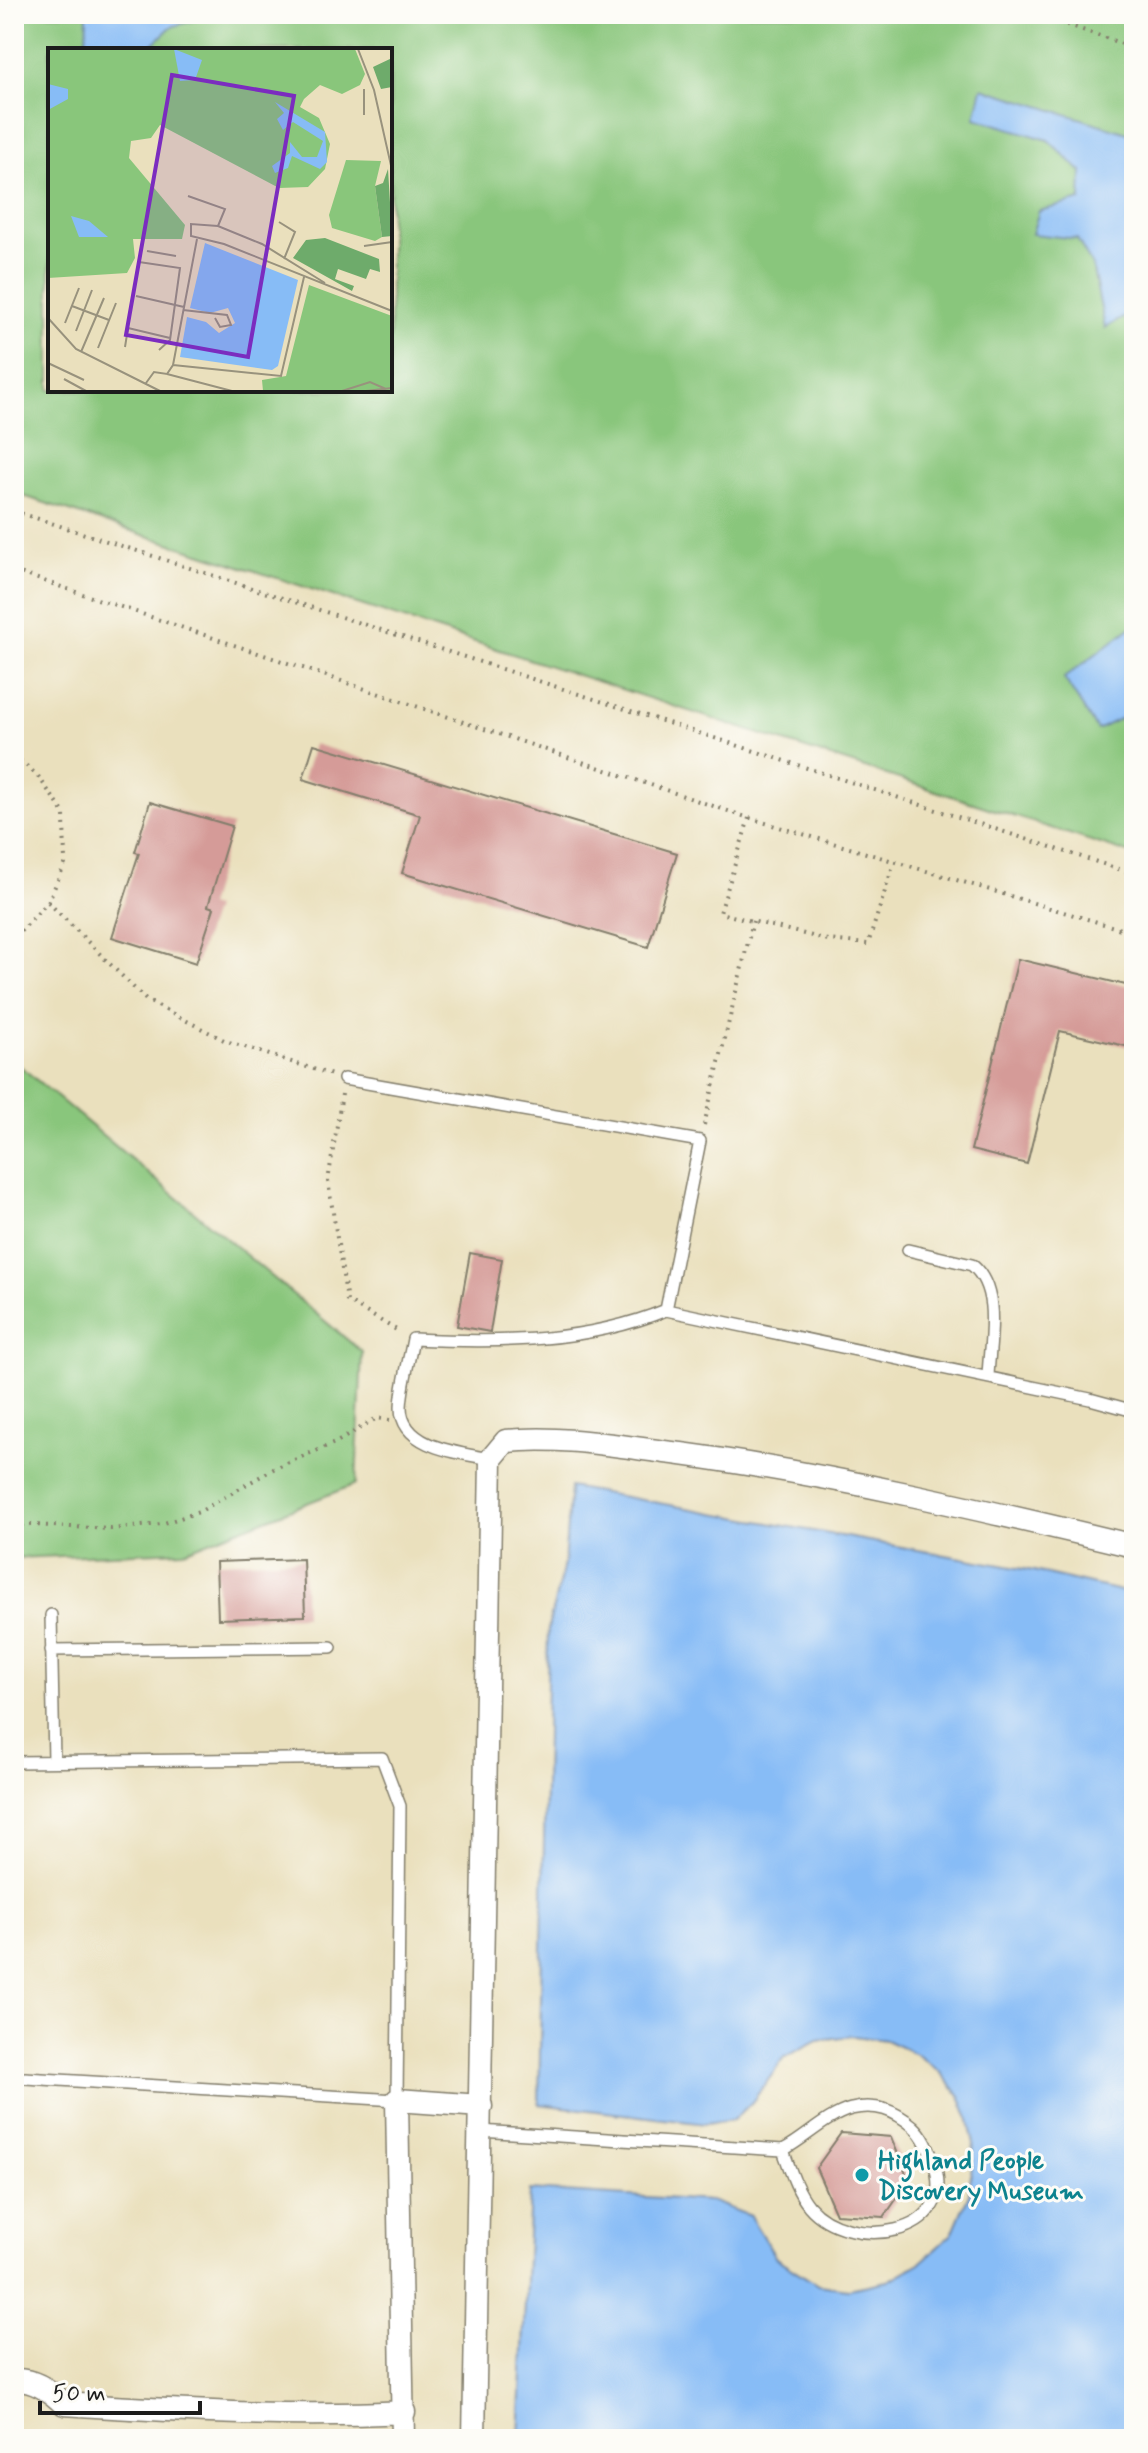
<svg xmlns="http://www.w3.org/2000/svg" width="1148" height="2453" viewBox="0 0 1148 2453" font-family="Mynerve,sans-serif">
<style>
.green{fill:#89c67b;stroke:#52714c;stroke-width:2;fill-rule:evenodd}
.water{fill:#87bcf6;stroke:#526c89;stroke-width:2}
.building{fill:#d59b98}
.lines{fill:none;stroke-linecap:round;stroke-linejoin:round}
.service-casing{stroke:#837e6c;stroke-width:14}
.minor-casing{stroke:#837e6c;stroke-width:25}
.path{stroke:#837e6c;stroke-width:4;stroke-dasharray:2 6;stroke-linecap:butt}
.service{stroke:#fff;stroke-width:11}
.minor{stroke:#fff;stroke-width:22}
.culture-dot{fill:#0f9aa8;stroke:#fdfcf7;stroke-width:3}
.labels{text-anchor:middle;stroke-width:6;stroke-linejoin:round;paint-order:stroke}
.culture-label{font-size:26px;font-weight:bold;fill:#0d838f;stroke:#fdfcf7;text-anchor:start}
.inset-road{fill:none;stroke:#98927d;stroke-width:2}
.view{fill:#7b2cbf;fill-opacity:0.15;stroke:#7b2cbf;stroke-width:4}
.inset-edge{fill:none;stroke:#1c1c1c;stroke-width:4}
</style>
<rect width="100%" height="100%" fill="#fdfcf7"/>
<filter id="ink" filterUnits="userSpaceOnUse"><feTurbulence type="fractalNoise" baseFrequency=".0125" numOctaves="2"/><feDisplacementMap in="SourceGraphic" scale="16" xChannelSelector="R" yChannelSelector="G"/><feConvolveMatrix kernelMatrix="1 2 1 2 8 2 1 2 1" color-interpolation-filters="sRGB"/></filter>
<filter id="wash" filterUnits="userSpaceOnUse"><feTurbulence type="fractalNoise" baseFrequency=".006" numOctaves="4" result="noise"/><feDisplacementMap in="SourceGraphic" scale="32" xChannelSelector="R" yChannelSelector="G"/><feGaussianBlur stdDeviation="1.8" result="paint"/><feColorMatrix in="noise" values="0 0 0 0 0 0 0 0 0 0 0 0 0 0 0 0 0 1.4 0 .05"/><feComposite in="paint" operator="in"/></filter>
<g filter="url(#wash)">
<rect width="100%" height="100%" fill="#eae0bd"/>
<path class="green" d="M14,14H1134V855L14,493ZM50,50H390V390H50Z
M14,1061L362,1352L356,1484L184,1551L14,1558Z"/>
<path class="water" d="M87,14H215L171,27L147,50H96L86,44Z
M982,88L1134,135V312L1105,328L1092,265L1077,239L1032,234L1039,211L1081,200L1082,172L1048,140L975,118Z
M1134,617V712L1097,730L1064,678L1134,625Z
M570,1487L1034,1571L1134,1594V2439H519L530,2190L711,2201L750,2216L776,2258L818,2285L849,2289L888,2281L920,2263L952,2234L969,2194L974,2144L968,2116L960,2096L940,2072L916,2054L886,2040L853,2036L817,2040L785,2057L752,2102L733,2120L706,2124L539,2104L548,1628L564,1564Z"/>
<g id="blocks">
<path class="building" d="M314,744L677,853L648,947L402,873L420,815L303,779Z
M150,802L232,826L208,906L214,908L196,963L112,937L139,853L135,852Z
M1018,959L1134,987V1048L1060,1031L1027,1164L971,1150Z
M470,1253L502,1259L490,1332L457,1326Z
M303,1559L305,1616L218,1619L216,1562Z
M841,2133L891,2137L909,2181L884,2217L836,2214L816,2168Z"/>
</g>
</g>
<g filter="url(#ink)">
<use href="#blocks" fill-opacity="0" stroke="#837e6c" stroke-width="2"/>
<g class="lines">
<g class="service-casing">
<path id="service" d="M344,1079L700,1141L666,1310
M908,1250L972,1265C1002,1290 989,1343 988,1377
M491,1459C462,1453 401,1449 401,1407C402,1385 409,1361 413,1339C498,1343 586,1343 666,1310L1090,1399L1134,1411
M51,1615L54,1761
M51,1650L331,1647
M14,1762L382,1758L400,1806L397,2100L25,2078
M480,2131L783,2150C806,2138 826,2116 851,2109C876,2103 894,2110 913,2126C924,2136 929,2149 934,2163C960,2238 848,2252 809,2206C796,2190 790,2169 783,2150"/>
</g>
<g class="minor-casing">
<path id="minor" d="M14,2380C34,2379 51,2391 64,2404C177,2411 290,2418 404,2412
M403,2439L397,2100L481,2106
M474,2439L491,1459L506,1441C564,1435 623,1447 681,1454C834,1475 984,1510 1134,1546"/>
</g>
<path class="path" d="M1037,14L1134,48
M14,511L1134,874
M14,571L749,818L1134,933
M14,755L38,776L64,813L65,864L48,902L20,932L14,934
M749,818L720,913L828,940L868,944L894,863
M48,902L146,1000L226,1041L332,1075
M342,1094L328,1181L347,1301L400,1332
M704,1125L753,921
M14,1524L111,1529L161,1524L199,1512L275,1468L337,1442L377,1418L390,1420"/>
<use href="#service" class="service"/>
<use href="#minor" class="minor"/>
</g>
</g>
<circle class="culture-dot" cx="862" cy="2175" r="8"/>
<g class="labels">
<g class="culture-label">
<text x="878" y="2169">Highland People<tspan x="878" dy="30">Discovery Museum</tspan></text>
</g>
</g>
<g transform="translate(48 48)">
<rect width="344" height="344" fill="#eae0bd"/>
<path d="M0,1H307L317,26L312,37L294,46L272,37L256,51L252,59L271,70L282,96L277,121L260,139L231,140L112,77L103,90L83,93L81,110L137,177L134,191H85L87,210L79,225L0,230ZM298,112L333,113L327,138L334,189L327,193L284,180L281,167ZM261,237L344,268V343H215L214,332L238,328Z" fill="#89c67b"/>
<path d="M344,10V39L333,41L325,19ZM340,121L344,188L334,189L327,138L335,135ZM277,190L331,211L332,224L322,221L318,231L290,221L287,231L306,238L304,243L245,210L258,192Z" fill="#6eab6b"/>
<path d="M126,1L154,12L147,32L132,33ZM0,36L20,41V51L0,62ZM227,54L277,84L279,114L272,121L244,108L240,120L227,125L224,118L242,105V94L254,109H269L275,93L245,74L235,82L229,71L236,65ZM23,168L41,173L60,189H31ZM157,195L250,232L230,318L224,322L132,309L139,269L158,274L171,285L187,275L180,260L162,265L142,260Z" fill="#87bcf6"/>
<path class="inset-road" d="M310,1L326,42L344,122M316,67V41M140,148L177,161L170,178M231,174L247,184L236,211M316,198L344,194M99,203L128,208M91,214L132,220L122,292L111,302M277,235L214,196L170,178L143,176V188L176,196L344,263M88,248L136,259M24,258L61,272M135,262L179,267L183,277L172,279L167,270M0,270L28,301L112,343M17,275L31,240M28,283L44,242M77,299L80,280L122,290M50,300L68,255M33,304L56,250M0,315L36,332M125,317L233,328L256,229M119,326L184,343M16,331L38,343M98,335L106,324L119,326L125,317L149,191M294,343L322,334L338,341M318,343L344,340"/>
<path class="view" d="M124,27L246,48L200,309L78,287Z"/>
<rect width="344" height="344" class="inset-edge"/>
</g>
<rect width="1148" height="2453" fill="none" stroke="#fdfcf7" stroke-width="48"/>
<path d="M40 2401v12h160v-12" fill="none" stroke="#1c1c1c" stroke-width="4"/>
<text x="52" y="2401" font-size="24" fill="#1c1c1c" stroke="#fdfcf7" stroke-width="6" paint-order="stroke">50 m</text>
</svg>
